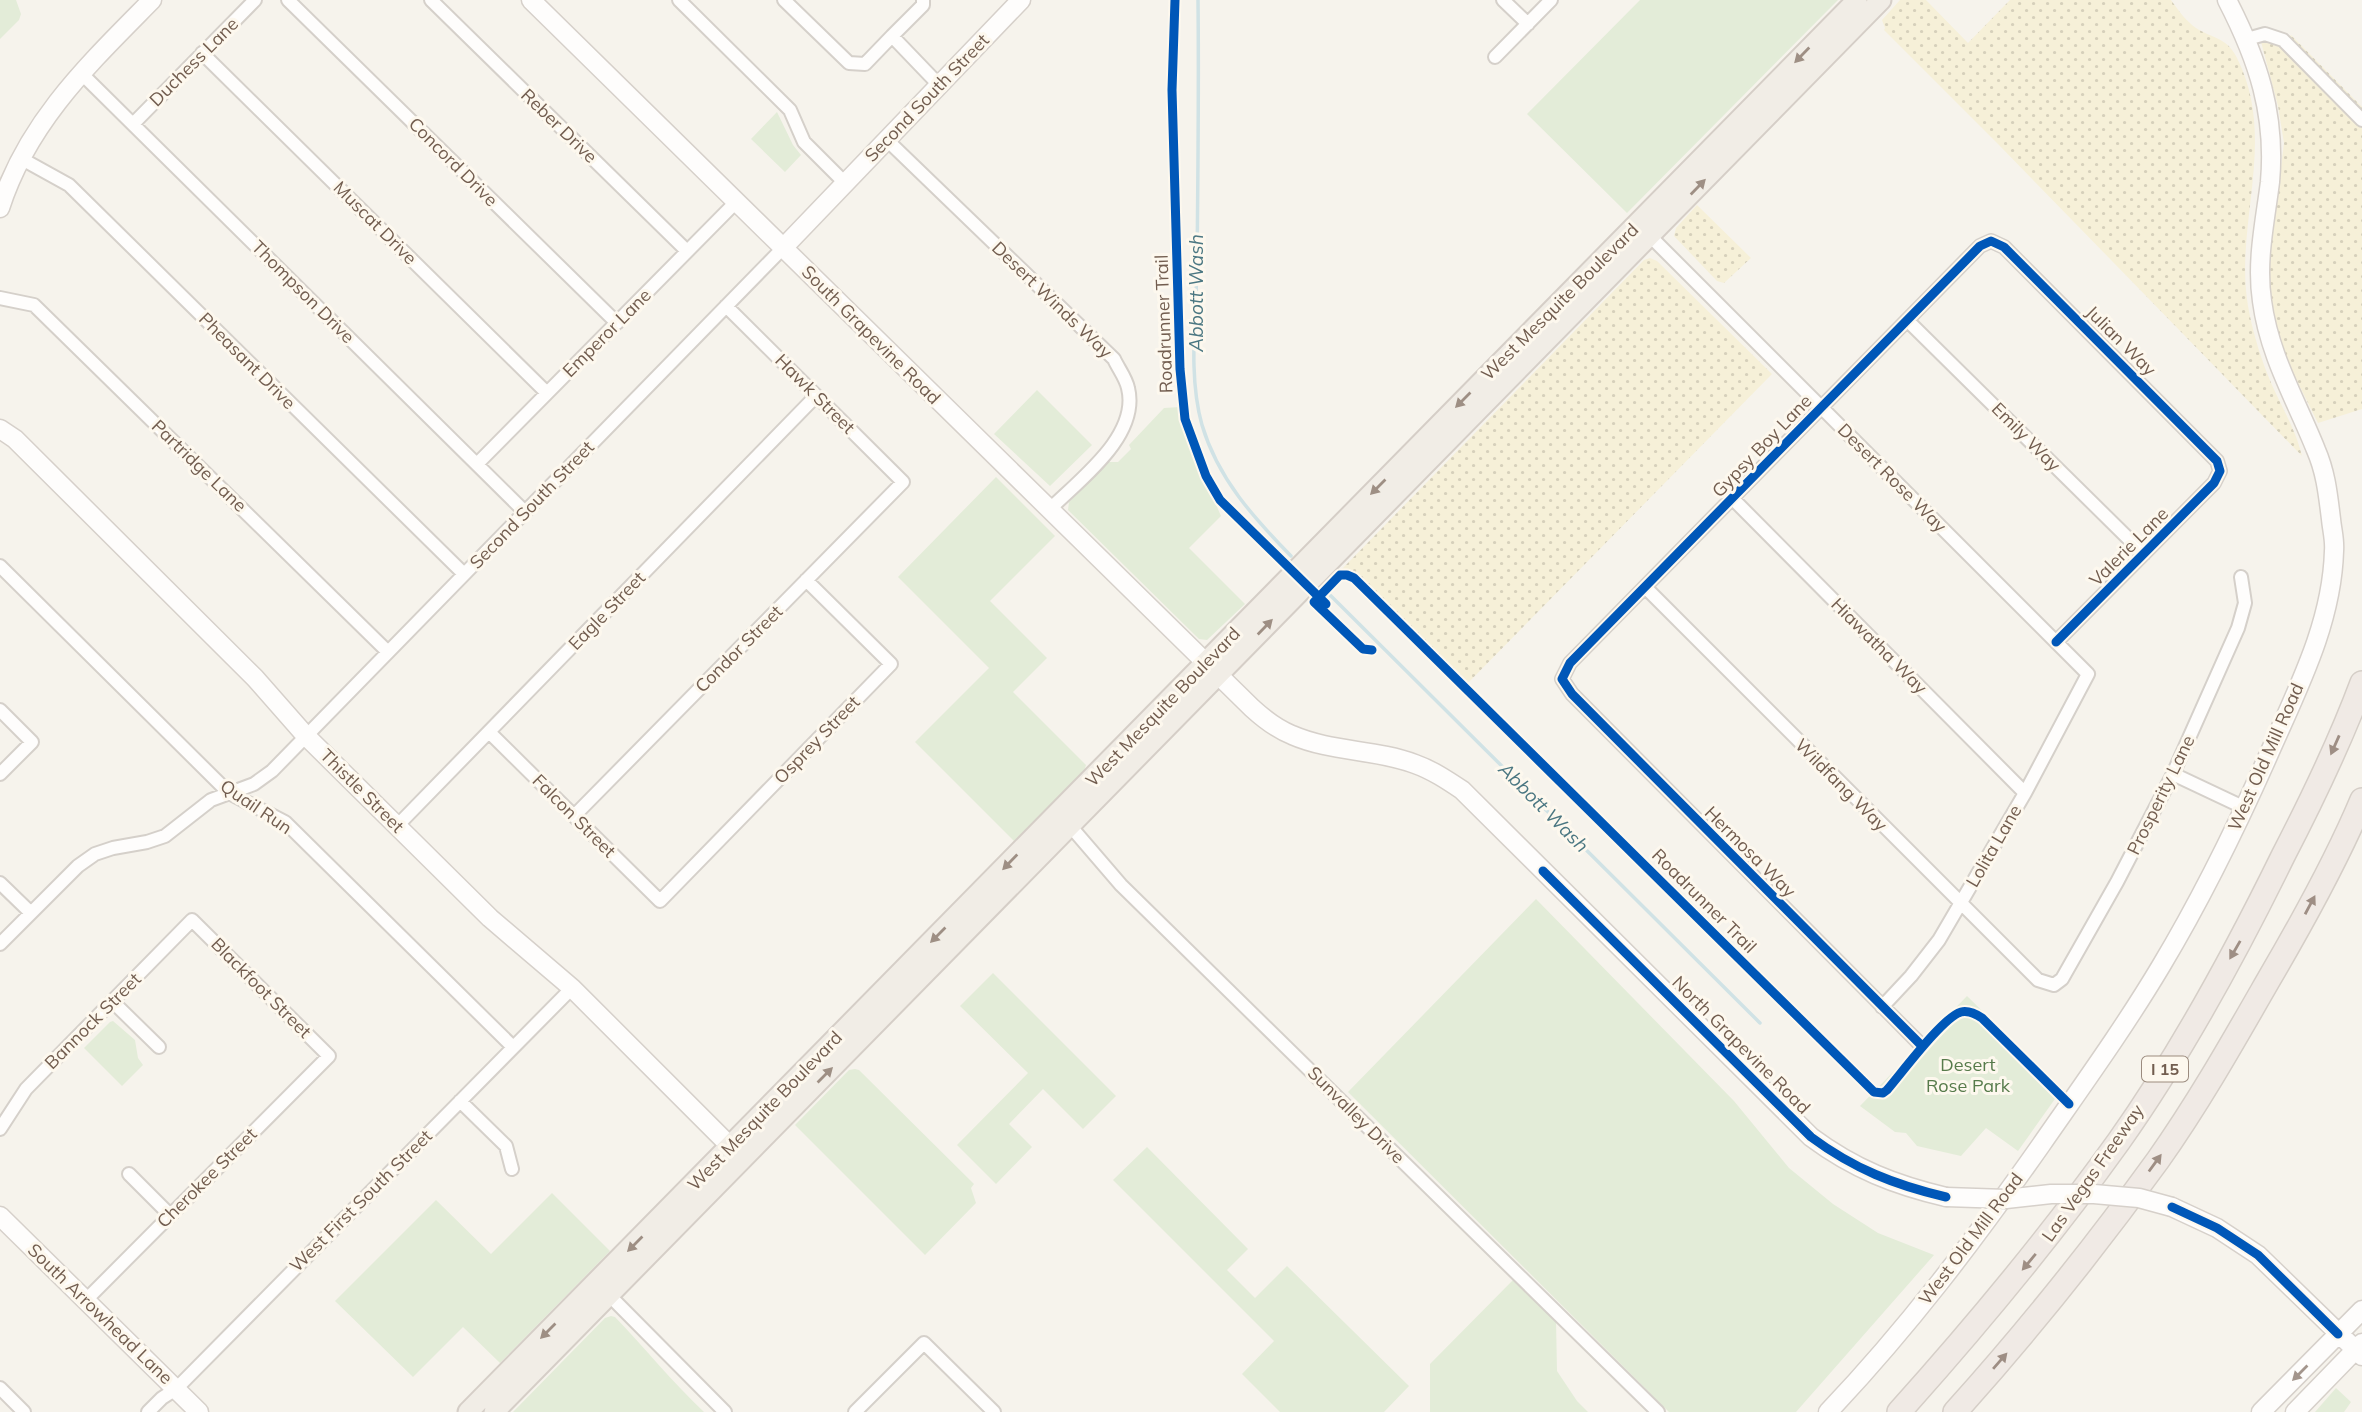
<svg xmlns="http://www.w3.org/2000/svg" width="2362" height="1412" viewBox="0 0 2362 1412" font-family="Mulish,sans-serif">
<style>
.green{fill:#e3ecd8}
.sand{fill:url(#sand-dots)}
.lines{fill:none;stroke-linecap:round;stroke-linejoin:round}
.stream{stroke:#d0e2e5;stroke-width:3.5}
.street-casing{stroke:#d5d0ca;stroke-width:16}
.secondary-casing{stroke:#d6d0ca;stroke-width:21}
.primary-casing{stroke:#d5cec7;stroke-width:23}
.highway-casing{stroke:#d5cec7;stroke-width:26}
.street{stroke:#fefdfc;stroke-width:12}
.secondary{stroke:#fefdfc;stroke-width:18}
.primary{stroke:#f1ede6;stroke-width:19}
.highway{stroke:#f0eae5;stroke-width:23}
.secondary-bridge-casing{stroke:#d6d0ca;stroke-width:21;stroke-linecap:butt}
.secondary-bridge{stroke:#fefdfc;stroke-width:18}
.cycleway-casing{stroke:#fdf8ee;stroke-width:13}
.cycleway{stroke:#0057b8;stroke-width:9}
.oneway{fill:#9e8f84}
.oneway2{fill:#9e8e84}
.oneway3{fill:#a3958c}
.labels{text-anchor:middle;stroke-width:6;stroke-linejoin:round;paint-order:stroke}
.shield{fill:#fdf8ee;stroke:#9c8c7f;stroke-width:2}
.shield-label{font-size:16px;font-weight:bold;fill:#725d4f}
.street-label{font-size:18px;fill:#725d4f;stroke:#fdf8ee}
.park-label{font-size:18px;fill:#577b4b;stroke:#fdf8ee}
.water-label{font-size:19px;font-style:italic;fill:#4b7782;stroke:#fdf8ee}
</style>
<defs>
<pattern id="sand-dots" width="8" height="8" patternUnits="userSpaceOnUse" patternTransform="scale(1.75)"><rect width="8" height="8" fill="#f6f0d8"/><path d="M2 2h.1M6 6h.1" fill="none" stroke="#d6d0bb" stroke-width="1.8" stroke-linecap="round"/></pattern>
</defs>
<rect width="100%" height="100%" fill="#f6f3ec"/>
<path class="green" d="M0,0H16L21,14L19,20L0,39Z
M1640,0H1838L1627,213L1527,114Z
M777,112L793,145L801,155L785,172L751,139Z
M1037,390L1092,445L1050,486L994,434Z
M1180,407L1186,436L1221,516L1189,548L1245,604L1207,640L1199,639L1068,510L1069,502L1109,462H1118L1131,449L1129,445L1164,408Z
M996,477L1055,536L990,601L1047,658L1013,692L1086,765L1084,771L1014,841L915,742L989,668L898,577Z
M1536,899L1734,1101L1789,1168L1833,1204L1878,1233L1934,1255L1796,1412H1669L1348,1092Z
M993,973L1116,1096L1083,1129L1043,1089L1009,1124L1032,1147L996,1184L957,1145L1028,1073L960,1006Z
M1967,996L2062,1089L2018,1151L1986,1128L1961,1156L1917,1146L1906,1133L1895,1132L1860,1106Z
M113,1021L135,1040L138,1058L143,1065L122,1086L84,1048L110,1022Z
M855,1069L859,1070L974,1184L971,1188L976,1203L925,1255L795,1125L849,1070Z
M1147,1147L1248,1249L1227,1270L1255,1298L1287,1266L1409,1386L1384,1412H1280L1242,1374L1274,1341L1113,1180Z
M552,1193L610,1251L500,1363L463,1327L413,1377L335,1301L436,1200L491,1254Z
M1514,1279L1556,1320L1557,1371L1577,1401L1588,1412H1430V1364Z
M611,1316L615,1317C645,1348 672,1382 704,1412H513L605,1318Z
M2336,1388L2351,1402L2344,1412H2315Z"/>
<path class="sand" d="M1900,0H1926L1968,43L2010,0H2171C2178,10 2186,21 2196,28C2213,39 2227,37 2237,58C2278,140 2234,223 2248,306C2252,329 2259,352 2267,373C2278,402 2295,426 2302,456L1998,144L1884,30L1885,28L1882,20Z
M2259,34L2283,44L2291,35L2362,107V409L2318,423L2291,369L2278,336L2272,306L2269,263L2284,143L2278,106Z
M1697,205L1751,258L1724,283L1717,281L1674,236L1676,228Z
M1650,258L1657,261L1772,374L1466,685L1355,575L1342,569L1644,260Z"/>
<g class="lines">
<path class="stream" d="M1198,0C1199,89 1198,177 1197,266C1196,318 1188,375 1202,425C1218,479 1254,518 1291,556
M1327,592L1760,1023"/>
<g class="street-casing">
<path id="street" d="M288,0L617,323
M431,0L687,251
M679,0L790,110L804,142L846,184
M784,0L849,63L865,64L892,36L940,86
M1503,0L1528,24
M892,36L923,5V0
M2247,39L2265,34L2283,40L2362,120
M202,53L547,393
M1495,57L1551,0
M81,73L525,512
M133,124L255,0
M887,140L1114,359C1118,368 1126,378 1128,388C1140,436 1079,480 1049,510
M22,159L69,185L464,574
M1646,232L2088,674L2025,793L1939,940L1911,976L1882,1007
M0,298L34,305L388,652
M1907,320L2144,554
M477,464L736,202
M1733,499L2025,793
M0,566L229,793L285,822L513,1047
M1646,588L2038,980L2054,985L2062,979L2117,882L2173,774L2238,628L2245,603L2241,577
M0,710L32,742L0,774
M489,732L660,901L891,664L806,580
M2173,774L2245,808
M574,816L903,482L726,306
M1066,821L1121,885L1658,1412
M397,826L816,396
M0,883L31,913
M0,944L78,866L95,854L113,848L147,842L165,836L211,800L254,784L272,771L783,248
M112,1001L159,1047
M1920,1044L1572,694L1562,679L1570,663L1980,246L1991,241L2004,247L2217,461L2220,471L2214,483L2056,642
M460,1101L506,1146L512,1169
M0,1129L26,1089L192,920L329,1056L86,1300
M129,1174L170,1215
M605,1291L725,1412
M0,1388L24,1412
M148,1412L162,1398L176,1389L572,988
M855,1412L924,1343L994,1412"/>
</g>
<g class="secondary-casing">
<path id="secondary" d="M531,0L1252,708C1264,719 1277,729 1292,735C1331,752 1375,749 1415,764C1432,770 1447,780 1462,790L1811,1137C1854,1169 1895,1185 1946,1197
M0,208C28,121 90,63 152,0
M783,248L1021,0
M0,429L15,439L255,678L306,736L397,826L490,918L572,988L730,1146
M2172,1207L2217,1228L2258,1255L2362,1356
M0,1216L199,1412
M1828,1412C1907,1329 1975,1239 2041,1145C2082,1086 2124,1028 2161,966C2203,896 2239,822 2272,747C2300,684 2332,621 2334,551C2335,540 2332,530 2331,519C2328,495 2326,473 2316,450C2296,400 2269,355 2262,301C2256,261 2265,222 2270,182C2276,114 2258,60 2227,0
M2261,1412L2362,1310
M2295,1412L2362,1343"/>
</g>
<g class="primary-casing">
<path id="primary" d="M468,1412L1857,0
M494,1412L1881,0"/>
</g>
<g class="highway-casing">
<path id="highway" d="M1899,1412C1977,1325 2051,1236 2119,1141C2182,1052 2235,954 2283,856C2312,800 2340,742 2362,683
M1955,1412C2027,1332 2095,1247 2158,1160C2199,1102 2234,1040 2269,979C2303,921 2336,862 2362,800"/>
</g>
<use href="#street" class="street"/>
<use href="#secondary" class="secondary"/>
<use href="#primary" class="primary"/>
<use href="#highway" class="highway"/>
<g class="secondary-bridge-casing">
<path id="secondary-bridge" d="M1946,1197L2006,1199L2051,1194H2094L2139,1198L2172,1207"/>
</g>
<use href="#secondary-bridge" class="secondary-bridge"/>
<g class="cycleway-casing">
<path id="cycleway" d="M1175,0L1172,90L1180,369L1185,419L1206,476L1220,500L1326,604
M1372,650L1363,649L1314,602L1340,575H1347L1354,578L1874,1092L1883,1093L1887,1090C1901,1074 1943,1017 1961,1012C1969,1010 1976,1014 1982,1018L2069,1104
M1543,871L1811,1137C1854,1169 1895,1185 1946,1197
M1920,1044L1572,694L1562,679L1570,663L1980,246L1991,241L2004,247L2217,461L2220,471L2214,483L2056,642
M2172,1207L2217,1228L2258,1255L2338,1334"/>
</g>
<use href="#cycleway" class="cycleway"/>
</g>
<defs><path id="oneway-solid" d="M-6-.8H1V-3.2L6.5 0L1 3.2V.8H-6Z" transform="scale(1.75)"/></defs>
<g class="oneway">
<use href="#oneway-solid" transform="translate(1802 55) rotate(134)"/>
<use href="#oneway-solid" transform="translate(1698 187) rotate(-46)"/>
<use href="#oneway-solid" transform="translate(1463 400) rotate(135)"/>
<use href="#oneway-solid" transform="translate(1378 487) rotate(135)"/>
<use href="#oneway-solid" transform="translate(1265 627) rotate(-46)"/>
<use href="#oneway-solid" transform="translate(1010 862) rotate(134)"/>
<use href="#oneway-solid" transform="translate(938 935) rotate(135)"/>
<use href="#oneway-solid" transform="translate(825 1075) rotate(-45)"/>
<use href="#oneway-solid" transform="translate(635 1244) rotate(135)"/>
<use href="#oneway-solid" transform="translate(548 1331) rotate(135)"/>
</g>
<g class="oneway2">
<use href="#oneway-solid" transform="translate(2335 745) rotate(114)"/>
<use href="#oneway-solid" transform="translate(2310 905) rotate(-62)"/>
<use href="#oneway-solid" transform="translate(2235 950) rotate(120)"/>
<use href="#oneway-solid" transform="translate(2155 1163) rotate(-54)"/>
<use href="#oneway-solid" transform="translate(2029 1262) rotate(130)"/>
<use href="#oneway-solid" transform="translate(2000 1361) rotate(-49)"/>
</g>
<use class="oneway3" href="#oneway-solid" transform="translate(2300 1373) rotate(135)"/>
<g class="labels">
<rect class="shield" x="2142" y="1056.5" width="46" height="25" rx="5"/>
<g class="shield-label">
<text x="2165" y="1075">I 15</text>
</g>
<g class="street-label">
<text transform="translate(194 62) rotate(-45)" y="6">Duchess Lane</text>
<text transform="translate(927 98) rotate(-46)" y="6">Second South Street</text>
<text transform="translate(559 126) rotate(44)" y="6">Reber Drive</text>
<text transform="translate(453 162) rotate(45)" y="6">Concord Drive</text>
<text transform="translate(375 223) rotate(45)" y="6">Muscat Drive</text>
<text transform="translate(303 292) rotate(45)" y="6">Thompson Drive</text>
<text transform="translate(1052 300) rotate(44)" y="6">Desert Winds Way</text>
<text transform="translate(1560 302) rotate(-45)" y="6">West Mesquite Boulevard</text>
<text transform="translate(1164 324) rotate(-92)" y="6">Roadrunner Trail</text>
<text transform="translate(607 333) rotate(-45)" y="6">Emperor Lane</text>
<text transform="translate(871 335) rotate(45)" y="6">South Grapevine Road</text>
<text transform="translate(2121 341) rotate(45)" y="6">Julian Way</text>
<text transform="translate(247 361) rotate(45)" y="6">Pheasant Drive</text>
<text transform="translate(815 394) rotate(45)" y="6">Hawk Street</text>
<text transform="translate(2026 437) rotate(45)" y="6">Emily Way</text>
<text transform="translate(1762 446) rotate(-46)" y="6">Gypsy Boy Lane</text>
<text transform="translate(199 466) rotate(44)" y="6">Partridge Lane</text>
<text transform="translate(1892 478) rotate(45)" y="6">Desert Rose Way</text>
<text transform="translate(532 505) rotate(-46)" y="6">Second South Street</text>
<text transform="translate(2129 547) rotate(-45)" y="6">Valerie Lane</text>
<text transform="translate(607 611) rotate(-46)" y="6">Eagle Street</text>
<text transform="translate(1879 646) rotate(45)" y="6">Hiawatha Way</text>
<text transform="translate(739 649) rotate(-45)" y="6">Condor Street</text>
<text transform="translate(1163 707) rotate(-46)" y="6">West Mesquite Boulevard</text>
<text transform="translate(817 740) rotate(-46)" y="6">Osprey Street</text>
<text transform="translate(2266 757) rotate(-66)" y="6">West Old Mill Road</text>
<text transform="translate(1841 785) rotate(45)" y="6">Wildfang Way</text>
<text transform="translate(362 791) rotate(45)" y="6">Thistle Street</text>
<text transform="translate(2161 795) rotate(-64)" y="6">Prosperity Lane</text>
<text transform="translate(256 807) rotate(34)" y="6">Quail Run</text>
<text transform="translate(574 816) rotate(45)" y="6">Falcon Street</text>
<text transform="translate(1994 846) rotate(-60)" y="6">Lolita Lane</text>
<text transform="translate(1750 852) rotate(45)" y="6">Hermosa Way</text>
<text transform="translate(1704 901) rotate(45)" y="6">Roadrunner Trail</text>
<text transform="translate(261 988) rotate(45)" y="6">Blackfoot Street</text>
<text transform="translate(93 1021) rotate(-45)" y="6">Bannock Street</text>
<text transform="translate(1741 1045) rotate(45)" y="6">North Grapevine Road</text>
<text transform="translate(765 1111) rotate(-46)" y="6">West Mesquite Boulevard</text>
<text transform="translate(1356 1115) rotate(45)" y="6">Sunvalley Drive</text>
<text transform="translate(2093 1173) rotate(-55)" y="6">Las Vegas Freeway</text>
<text transform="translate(207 1178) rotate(-45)" y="6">Cherokee Street</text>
<text transform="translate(361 1201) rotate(-45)" y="6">West First South Street</text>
<text transform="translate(1971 1239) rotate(-53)" y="6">West Old Mill Road</text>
<text transform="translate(100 1314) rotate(44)" y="6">South Arrowhead Lane</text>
</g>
<g class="park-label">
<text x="1968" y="1071">Desert<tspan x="1968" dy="21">Rose Park</tspan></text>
</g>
<g class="water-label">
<text transform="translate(1196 293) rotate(-90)" y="7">Abbott Wash</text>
<text transform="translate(1544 807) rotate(45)" y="7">Abbott Wash</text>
</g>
</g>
</svg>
